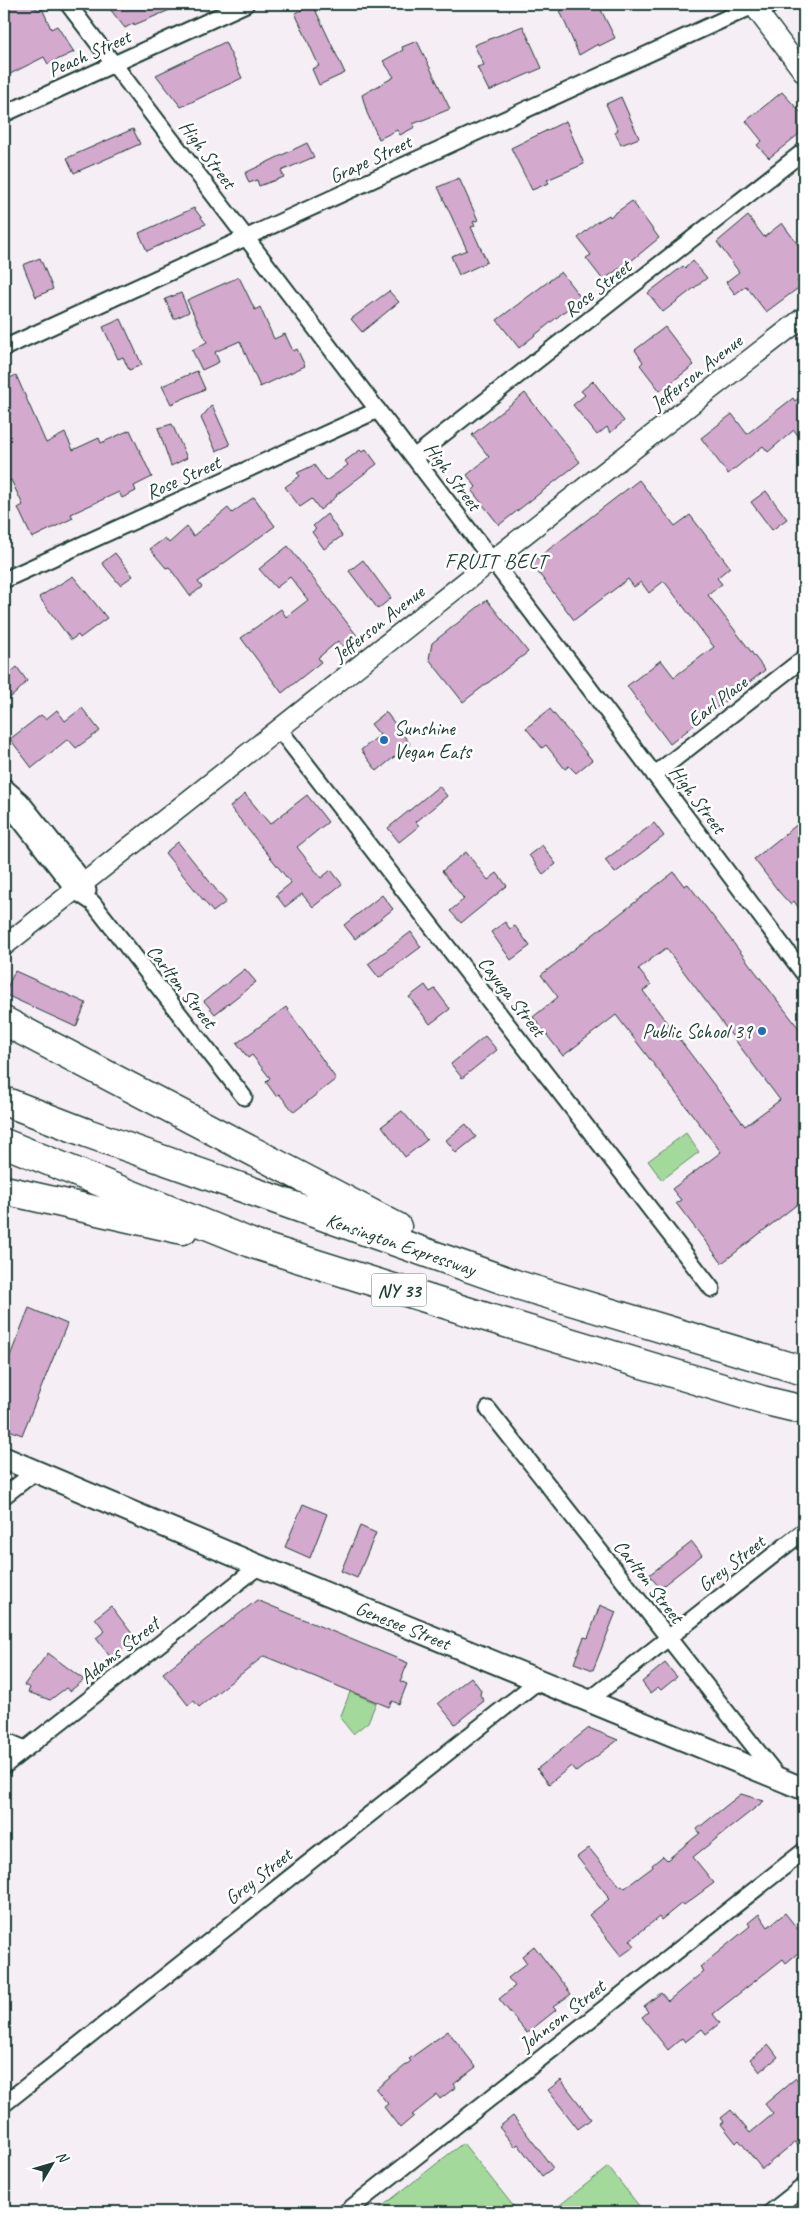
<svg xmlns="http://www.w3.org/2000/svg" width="808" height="2216" viewBox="0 0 808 2216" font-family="Caveat,sans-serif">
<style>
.green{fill:#a4d99c;stroke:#628b68}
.building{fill:#d3a9ce;stroke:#1f3d34;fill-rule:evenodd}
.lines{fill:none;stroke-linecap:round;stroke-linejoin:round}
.minor-casing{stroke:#1f3d34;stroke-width:19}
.tertiary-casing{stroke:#1f3d34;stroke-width:22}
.secondary-casing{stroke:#1f3d34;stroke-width:25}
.motorway-casing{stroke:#1f3d34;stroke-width:31}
.minor{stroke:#fff;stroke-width:15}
.tertiary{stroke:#fff;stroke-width:19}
.secondary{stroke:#fff;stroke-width:21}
.motorway{stroke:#fff;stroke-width:28}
.poi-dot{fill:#1f6fb2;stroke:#fff;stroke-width:2}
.labels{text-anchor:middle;stroke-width:5;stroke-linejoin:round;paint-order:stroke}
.shield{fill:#fff;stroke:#627771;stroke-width:1}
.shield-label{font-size:19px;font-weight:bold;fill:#1f3d34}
.street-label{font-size:20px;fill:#1f3d34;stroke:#fff}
.poi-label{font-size:20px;fill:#1f3d34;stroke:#fff;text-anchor:start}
.neighbourhood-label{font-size:21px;letter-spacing:1px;fill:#1f3d34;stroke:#fff}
</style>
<rect width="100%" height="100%" fill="#f6eef5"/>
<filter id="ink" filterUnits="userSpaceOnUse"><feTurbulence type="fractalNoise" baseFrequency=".02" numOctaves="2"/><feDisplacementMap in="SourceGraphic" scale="10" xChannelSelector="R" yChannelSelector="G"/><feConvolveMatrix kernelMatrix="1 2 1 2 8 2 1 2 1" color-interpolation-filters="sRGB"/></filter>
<g filter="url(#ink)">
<path class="green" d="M686,1133L699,1152L662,1180L648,1161Z
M350,1692L376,1703L368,1722L353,1734L340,1718Z
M463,2143L518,2212H375Z
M608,2167L644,2212H551Z"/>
<path class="building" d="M4,4H34L37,10L42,8L51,29L57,26L74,52L48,64L44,57L4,77Z
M106,4H184L134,25V23L125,28Z
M575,4H598L615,38L599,46L598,44L579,55L560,11Z
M313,5L345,73L319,85L312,69L319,66L295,13Z
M523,26L542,68L489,91L477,67L484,65L474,45Z
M417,41L450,109L413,124L415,127L400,135L397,130L379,139L367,113L362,95L394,77L383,61L403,50L402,47Z
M225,42L242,78L181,107L156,75Z
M782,92L804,116V130L769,158L757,145L762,141L746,121Z
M621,97L639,138L621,145L615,132L618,130L606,104Z
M566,121L584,164L547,180L549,183L532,190L511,148Z
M133,129L140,144L74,173L67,158Z
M307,143L314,157L281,171L284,177L259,186L257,180L249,183L245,173Z
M459,178L478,220L473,222L475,226L471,227L487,262L459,275L451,256L467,250L438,187Z
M632,201L659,238L625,266L624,265L603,280L586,258L591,255L578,238L594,224L609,215L610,217Z
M194,208L206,224L147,251L139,233Z
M748,216L764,237L782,223L804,253V275L797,281L801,286L766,312L746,286L735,294L726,282L739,272L717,242Z
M40,258L53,289L36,297L23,265Z
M693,261L707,278L663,312L648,293L683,266L685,268Z
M561,272L581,298L519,348L497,320Z
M239,277L255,310L260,307L274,339L285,334L293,351L297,349L305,366L260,387L240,341L215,352L219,362L202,370L192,350L207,342L187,300Z
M389,291L399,302L362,332L351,319Z
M181,293L189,312L174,319L165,299Z
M121,319L142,365L129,370L123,357L118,359L103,327Z
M665,327L694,365L660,391L640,365L643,362L635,350Z
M197,371L205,389L171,404L162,386Z
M16,375L46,443L65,433L73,450L99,438L101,443L130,430L152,477L134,486L136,491L122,498L119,492L71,514L73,518L32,538L18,508L23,505L11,480L4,483V381Z
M593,381L624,421L610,433L607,427L597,435L573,405L585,395L581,391Z
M525,393L580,462L499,525L472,491L476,487L467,475L489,457L472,435Z
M804,394V444L794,430L768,452L763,446L728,474L701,438L732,414L747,434L793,398L795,401Z
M212,405L230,445L216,451L201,418Z
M172,424L187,458L171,466L158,428Z
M366,449L377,464L336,495L337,496L320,510L312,499L300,507L285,487L300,476L297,473L314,465L326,481L348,465L345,461L360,450L362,452Z
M639,480L675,526L690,515L730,567L717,578L722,584L708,595L765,670L670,744L627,686L661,660L674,677L714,647L664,581L649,593L641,582L634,587L628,579L574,620L531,563Z
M766,491L787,519L772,530L751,502Z
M254,497L275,526L198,582L202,587L190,596L169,567L166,568L150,549L165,538L169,543L187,527L193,536L228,508L232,513Z
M327,514L342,536L324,549L312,532L316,529L313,526Z
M288,546L358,637L343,647L338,641L318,658L321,662L282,693L241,638L281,609L286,617L308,600L290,577L276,588L259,569Z
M115,553L133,576L120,585L102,563Z
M363,560L391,598L378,609L349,571Z
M73,576L107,618L80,638L78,635L71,640L39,597Z
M487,600L528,652L463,702L429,659L432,643Z
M17,667L27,681L18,691L4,703V678Z
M82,708L100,731L76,748L68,739L32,768L10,739L41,715L46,719L57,710L65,721Z
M550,709L592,760L576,773L569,766L565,769L546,745L542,748L526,728Z
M386,712L410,744L377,771L361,750L380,735L371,724Z
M439,786L447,796L416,822L419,826L399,842L388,828Z
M245,794L270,824L307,795L328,822L297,847L321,878L331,870L342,884L313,907L302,894L285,907L276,895L291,883L230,807Z
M804,819V916L794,901L790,904L780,893L754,859Z
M654,823L664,836L615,873L605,860Z
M178,842L226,902L213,912L165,853Z
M542,845L556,864L543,874L529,855Z
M466,852L488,880L497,873L507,886L461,923L450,911L464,899L442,871Z
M674,872L684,886L688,884L804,1035V1199L722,1263L676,1203L681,1200L672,1189L721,1152L616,1015L563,1056L533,1017L558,997L541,975ZM666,948L780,1100L745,1126L643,991L651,985L638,969Z
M382,895L393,909L355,939L344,925Z
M505,922L510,929L515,926L530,946L511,960L491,932Z
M411,932L421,947L379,978L368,964Z
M245,969L256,982L215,1014L204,1001Z
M15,971L86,1003L76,1027L4,994Z
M425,985L430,992L435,989L450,1009L430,1024L409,997Z
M286,1007L336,1079L294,1112L279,1094L276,1096L266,1082L270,1078L252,1055L248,1058L237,1043Z
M485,1036L497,1050L462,1078L451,1064Z
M402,1111L427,1140L405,1157L382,1126Z
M466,1124L476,1137L456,1153L446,1140Z
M29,1308L67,1324L22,1435L4,1428V1371Z
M303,1504L327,1514L310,1558L285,1547Z
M360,1526L376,1533L357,1578L341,1571Z
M692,1542L702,1555L660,1588L649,1575Z
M257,1600L408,1663L400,1681L407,1684L399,1704L392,1701L389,1707L264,1656L199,1707L194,1701L188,1705L163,1673Z
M600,1605L616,1612L593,1670L574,1663L584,1637L588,1638Z
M111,1606L136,1639L111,1658L96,1638L105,1631L95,1618Z
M48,1653L84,1680L70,1691L66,1688L50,1700L28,1692L30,1688L24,1685Z
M665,1663L677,1677L661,1690L658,1687L650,1693L642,1682Z
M471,1677L481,1690L480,1695L484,1701L455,1724L438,1703Z
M589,1728L618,1740L576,1772L571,1766L549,1784L537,1769Z
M741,1794L764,1801L693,1857L714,1883L684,1905L682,1903L661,1920L659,1917L630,1940L635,1946L621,1956L589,1915L609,1899L607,1897L608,1896L577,1857L589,1848L620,1886L622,1885L625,1888L653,1867L652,1865L663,1856L667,1860L700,1833L697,1829Z
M785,1913L804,1937V1948L786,1963L783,1959L713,2014L720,2023L706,2034L702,2029L685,2042L682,2038L668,2050L642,2017L648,2012L644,2006L661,1993L668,2001L704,1971L700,1967L750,1926L748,1923L759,1914L768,1927Z
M534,1946L571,1994L553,2007L556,2010L527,2033L499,1999L515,1986L508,1978L527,1963L522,1956Z
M448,2031L476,2067L454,2084L456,2087L440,2099L437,2095L412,2115L414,2116L400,2128L384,2107L388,2104L376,2089L411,2061L409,2059Z
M769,2045L778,2057L760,2072L750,2059Z
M804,2077V2154L795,2142L762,2169L739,2140L736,2143L721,2124L724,2122L721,2118L731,2110L750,2133L773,2114L765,2104L796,2078L798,2081Z
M561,2080L591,2119L578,2129L548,2090Z
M513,2116L553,2168L542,2176L518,2144L515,2147L499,2127Z"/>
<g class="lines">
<g class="minor-casing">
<path id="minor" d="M68,4L572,665L804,974
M759,14L772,4
M4,114L246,4
M4,348L753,6
M414,457L804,151
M4,580L378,410
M279,729L712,1289
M654,775L804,658
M5,787L21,801L86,883L88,891
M7,790L10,808L75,891L93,903L244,1097
M488,1409L778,1777
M4,1496L36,1471
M587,1702L804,1531
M4,1740L25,1749
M4,1766L259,1566
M4,2104L538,1681
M346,2212L804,1851
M771,2212L804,2186"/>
</g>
<g class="tertiary-casing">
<path id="tertiary" d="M752,4L804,73
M4,946L594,480L804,317"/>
</g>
<g class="secondary-casing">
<path id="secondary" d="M4,1458L259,1566L804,1789"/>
</g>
<g class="motorway-casing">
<path id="motorway" d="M4,1021L397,1227
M4,1101L87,1133L518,1285L804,1371
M4,1143L256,1245L489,1318L762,1400L804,1410
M4,1190L183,1230"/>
</g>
<use href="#minor" class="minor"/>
<use href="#tertiary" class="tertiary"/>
<use href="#secondary" class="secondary"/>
<use href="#motorway" class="motorway"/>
</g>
</g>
<g class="poi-dot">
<circle cx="384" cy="740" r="5"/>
<circle cx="762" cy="1031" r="5"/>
</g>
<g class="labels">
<rect class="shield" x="371.5" y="1273.5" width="55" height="33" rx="4"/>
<g class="shield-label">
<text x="399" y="1297">NY 33</text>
</g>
<g class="street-label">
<text transform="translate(89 53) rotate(-24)" y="7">Peach Street</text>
<text transform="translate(208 154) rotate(53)" y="7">High Street</text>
<text transform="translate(370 159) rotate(-25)" y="7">Grape Street</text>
<text transform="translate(597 288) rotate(-38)" y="7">Rose Street</text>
<text transform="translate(696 372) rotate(-38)" y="7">Jefferson Avenue</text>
<text transform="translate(453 476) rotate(53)" y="7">High Street</text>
<text transform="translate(183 477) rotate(-24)" y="7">Rose Street</text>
<text transform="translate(378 623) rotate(-38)" y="7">Jefferson Avenue</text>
<text transform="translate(717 701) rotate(-38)" y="7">Earl Place</text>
<text transform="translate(698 799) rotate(53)" y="7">High Street</text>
<text transform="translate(182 986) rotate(52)" y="7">Carlton Street</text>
<text transform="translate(512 996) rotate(52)" y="7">Cayuga Street</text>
<text transform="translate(401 1244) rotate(19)" y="7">Kensington Expressway</text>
<text transform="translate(731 1563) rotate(-38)" y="7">Grey Street</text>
<text transform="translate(649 1581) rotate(52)" y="7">Carlton Street</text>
<text transform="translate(403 1625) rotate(22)" y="7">Genesee Street</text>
<text transform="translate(119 1650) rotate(-38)" y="7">Adams Street</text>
<text transform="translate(258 1876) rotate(-38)" y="7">Grey Street</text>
<text transform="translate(562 2015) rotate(-38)" y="7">Johnson Street</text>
</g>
<g class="poi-label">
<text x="394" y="735">Sunshine<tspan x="394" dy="23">Vegan Eats</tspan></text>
<text x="752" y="1038" text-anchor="end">Public School 39</text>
</g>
<g class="neighbourhood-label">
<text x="496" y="568">FRUIT BELT</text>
</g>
</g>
<rect width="808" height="2216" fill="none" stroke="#fff" stroke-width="20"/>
<rect x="10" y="10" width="788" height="2196" fill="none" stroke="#1f3d34" stroke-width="2" filter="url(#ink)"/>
<g transform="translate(52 2164) rotate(52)" stroke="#ffffff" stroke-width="4" paint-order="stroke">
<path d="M0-4L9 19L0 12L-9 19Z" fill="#1f3d34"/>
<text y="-8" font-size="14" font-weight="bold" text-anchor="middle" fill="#1f3d34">N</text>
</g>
</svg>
